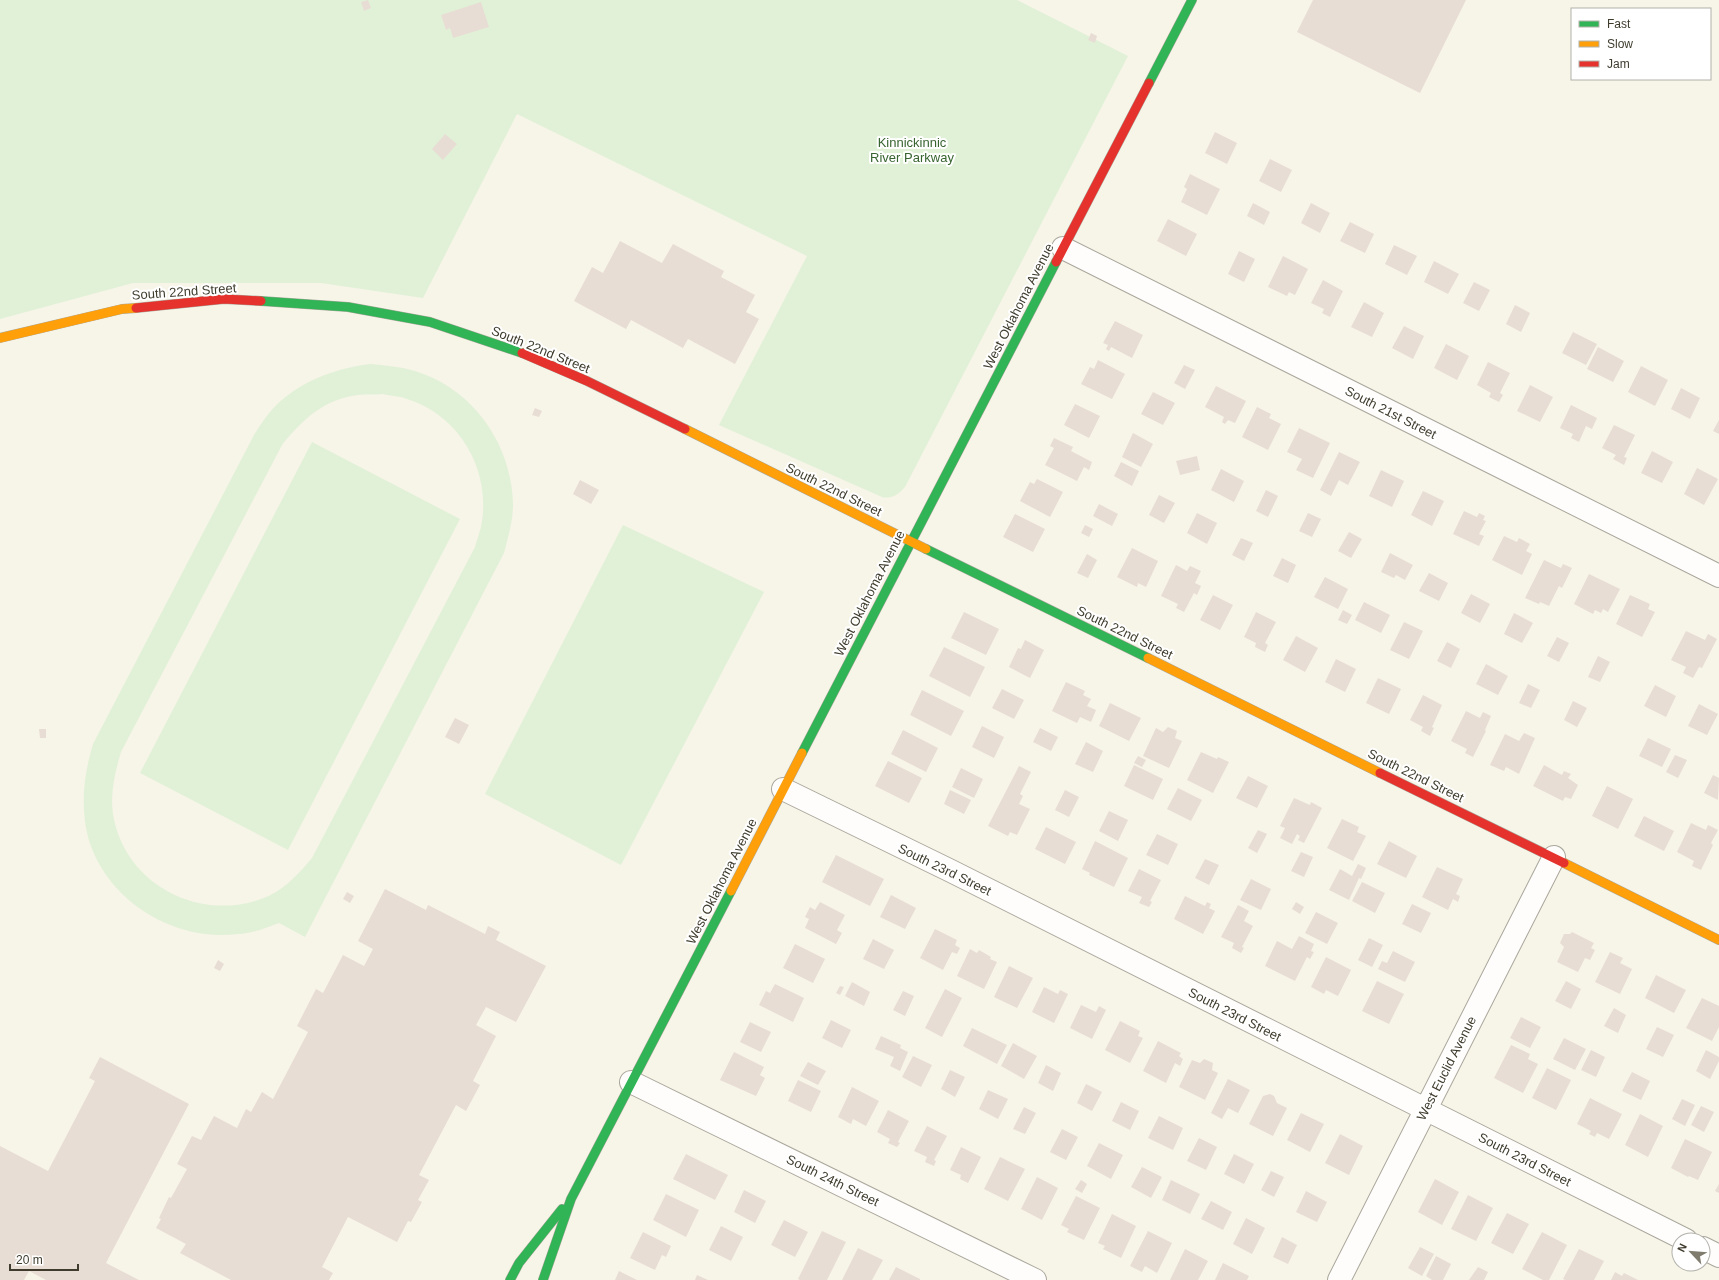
<svg xmlns="http://www.w3.org/2000/svg" width="1719" height="1280" viewBox="0 0 1719 1280" font-family="Arial,sans-serif">
<style>
.green{fill:#e1f1d7;fill-rule:evenodd}
.building{fill:#e8ddd4}
.lines{fill:none;stroke-linecap:round;stroke-linejoin:round}
.street-casing{stroke:#aaa79c;stroke-width:24}
.fast-casing{stroke:#aaa79c;stroke-width:10}
.slow-casing{stroke:#aaa79c;stroke-width:10}
.jam-casing{stroke:#aaa79c;stroke-width:10}
.street{stroke:#fefdfc;stroke-width:22}
.fast{stroke:#30b455;stroke-width:9}
.slow{stroke:#ff9f0a;stroke-width:9}
.jam{stroke:#e5322d;stroke-width:9}
.labels{text-anchor:middle;stroke-width:4;stroke-linejoin:round;paint-order:stroke}
.park-label{font-size:13px;fill:#386430;stroke:#fff}
.street-label{font-size:13px;fill:#3f3b2d;stroke:#fff}
</style>
<rect width="100%" height="100%" fill="#f7f4e8"/>
<path class="green" d="M0,0H1017L1128,56L905,487C898,495 892,499 882,497L719,425L807,256L517,114L423,298L321,283H133L0,319Z
M370,364C385,365 401,367 415,371C474,389 512,445 513,505C513,521 508,537 504,553L305,937L279,923C266,928 253,933 238,934C174,942 106,901 88,837C80,805 84,774 93,744L254,435C259,427 264,419 270,412C295,383 332,369 370,364ZM383,394C391,396 400,396 407,399C459,415 490,469 482,521C481,530 477,539 475,547L312,858C298,875 282,892 261,899C197,922 124,883 113,814C110,793 115,772 121,752L282,445C302,420 324,399 358,395C366,394 375,395 383,394Z
M312,442L460,519L288,850L140,773Z
M623,525L764,592L621,865L485,794Z"/>
<path class="building" d="M368,0L371,8L364,11L361,2Z
M1313,0H1466L1420,93L1297,32Z
M481,2L489,27L453,38L450,28L446,30L441,15Z
M1091,33L1097,36L1095,43L1088,40Z
M1215,132L1237,143L1227,164L1205,153Z
M445,134L457,144L443,160L432,149Z
M1270,159L1292,170L1281,192L1259,181Z
M1190,174L1220,189L1207,215L1181,202L1187,189L1184,187Z
M1253,203L1270,212L1264,225L1247,216Z
M1311,203L1330,213L1320,233L1301,223Z
M1168,219L1197,234L1186,256L1157,241Z
M1350,222L1374,234L1365,253L1340,241Z
M620,241L662,263L673,244L724,271L721,277L755,295L746,312L759,319L735,364L688,339L683,348L631,320L626,329L574,301L592,267L603,273Z
M1394,245L1417,256L1407,275L1385,264Z
M1239,251L1255,259L1244,282L1228,274Z
M1283,256L1308,269L1295,295L1289,292L1287,296L1268,287Z
M1434,261L1459,274L1448,294L1424,282Z
M1323,280L1343,291L1330,317L1322,313L1324,309L1311,303Z
M1474,282L1490,290L1479,311L1463,303Z
M1364,302L1384,313L1372,337L1351,327Z
M1515,305L1530,313L1521,332L1506,324Z
M1115,321L1143,335L1132,358L1111,347L1109,351L1106,349L1108,345L1103,343Z
M1404,326L1424,336L1413,359L1392,348Z
M1573,332L1597,344L1586,365L1562,353Z
M1446,344L1469,356L1457,380L1434,368Z
M1598,347L1624,361L1613,382L1587,369Z
M1098,360L1125,374L1112,399L1081,384L1090,367L1094,369Z
M1488,362L1510,373L1500,393L1503,395L1499,402L1489,397L1491,393L1477,385Z
M1184,365L1195,370L1185,389L1174,383Z
M1641,366L1668,380L1655,406L1628,392Z
M1530,385L1553,397L1540,422L1517,411Z
M1216,386L1246,401L1235,423L1228,420L1225,424L1222,422L1224,417L1205,407Z
M1681,388L1700,398L1690,419L1671,409Z
M1153,392L1175,403L1163,425L1141,414Z
M1075,404L1100,416L1089,438L1064,425Z
M1571,405L1597,418L1592,429L1586,426L1579,442L1571,438L1573,434L1560,428Z
M1257,407L1271,414L1269,418L1281,424L1268,450L1242,437Z
M535,408L542,411L539,417L532,415Z
M1719,420V434L1713,431Z
M1614,425L1635,435L1624,457L1627,458L1624,465L1613,459L1616,455L1602,448Z
M1299,428L1330,443L1313,478L1296,470L1302,459L1287,452Z
M1133,433L1153,444L1141,467L1122,457Z
M1054,438L1073,447L1071,451L1092,462L1089,470L1084,467L1077,481L1045,465L1054,448L1050,446Z
M1652,451L1673,462L1662,483L1641,473Z
M1339,452L1360,462L1348,485L1339,480L1331,496L1320,490Z
M1197,456L1200,470L1180,475L1176,461Z
M1121,462L1139,471L1132,486L1114,476Z
M1697,468L1718,479L1704,505L1684,494Z
M1221,469L1244,481L1234,502L1211,490Z
M1381,470L1404,481L1392,507L1369,496Z
M1037,479L1063,492L1050,517L1020,501L1030,482L1034,484Z
M580,480L599,490L591,504L573,494Z
M1266,490L1278,496L1268,517L1256,511Z
M1423,491L1444,501L1432,526L1411,515Z
M1159,495L1175,503L1164,523L1149,515Z
M1099,504L1118,514L1112,526L1093,516Z
M1464,511L1477,517L1479,513L1485,516L1483,520L1486,521L1479,534L1484,536L1479,546L1453,534Z
M1197,513L1217,523L1207,544L1187,533Z
M1308,513L1321,519L1312,537L1299,531Z
M1015,514L1045,529L1033,552L1003,537Z
M1085,525L1093,529L1089,537L1081,533Z
M1349,532L1362,539L1351,558L1338,551Z
M1504,536L1517,542L1519,538L1530,544L1526,551L1532,554L1522,575L1492,560Z
M1241,538L1253,543L1244,561L1232,555Z
M1132,548L1158,561L1146,587L1138,583L1137,587L1117,577Z
M1390,553L1413,565L1405,580L1396,575L1394,578L1381,572Z
M1087,554L1097,560L1088,578L1077,573Z
M1282,558L1296,565L1288,583L1273,576Z
M1544,560L1561,568L1563,564L1572,568L1562,588L1559,586L1549,606L1540,602L1539,604L1525,598Z
M1176,565L1187,571L1190,566L1201,571L1195,583L1201,586L1197,595L1194,593L1184,612L1176,608L1178,604L1161,596Z
M1429,573L1448,583L1439,601L1419,591Z
M1589,574L1620,589L1608,612L1603,609L1601,613L1595,610L1593,614L1574,604Z
M1325,577L1348,589L1338,609L1314,597Z
M1471,594L1490,604L1480,623L1461,613Z
M1213,595L1233,605L1220,630L1200,620Z
M1630,595L1650,604L1648,609L1655,612L1642,637L1616,624Z
M1364,602L1390,615L1381,633L1355,620Z
M1343,610L1352,615L1347,624L1338,620Z
M964,612L999,629L986,655L951,638Z
M1256,612L1276,622L1265,643L1268,645L1265,652L1255,647L1256,643L1244,637Z
M1514,613L1533,623L1522,643L1504,634Z
M1404,622L1423,631L1409,659L1390,650Z
M1686,631L1705,640L1708,634L1717,639L1702,668L1699,667L1693,678L1683,673L1686,667L1671,660Z
M1296,636L1318,648L1305,672L1283,660Z
M1557,637L1569,643L1559,662L1547,656Z
M1025,640L1044,650L1030,678L1009,667L1018,648L1021,649Z
M1447,642L1460,649L1451,668L1437,661Z
M944,647L985,667L970,697L929,676Z
M1598,656L1610,662L1600,682L1588,677Z
M1336,659L1356,669L1345,692L1325,682Z
M1486,664L1508,676L1498,695L1476,684Z
M1378,678L1401,689L1389,714L1366,703Z
M1066,682L1085,691L1083,695L1091,699L1087,706L1096,710L1091,722L1080,717L1077,723L1052,711Z
M1528,684L1540,690L1531,708L1519,703Z
M1655,685L1676,696L1666,717L1644,706Z
M1002,689L1024,700L1014,719L992,708Z
M922,690L964,711L951,736L910,715Z
M1423,695L1442,705L1432,727L1434,728L1430,736L1421,731L1423,727L1410,720Z
M1573,701L1587,708L1577,727L1564,720Z
M1110,703L1141,718L1129,741L1099,726Z
M1699,704L1718,714L1707,735L1688,726Z
M1466,711L1480,718L1483,712L1491,716L1485,730L1486,731L1473,757L1465,753L1467,749L1451,741Z
M455,718L469,725L459,744L445,737Z
M982,726L1004,737L994,758L972,747Z
M1168,727L1177,731L1175,738L1182,741L1169,768L1143,756L1156,728L1163,732Z
M1040,728L1058,737L1051,751L1033,742Z
M39,729H46V738H40Z
M903,730L938,748L926,772L891,754Z
M1524,733L1535,738L1519,774L1506,767L1504,771L1490,765L1505,734L1519,741Z
M1648,738L1671,749L1662,767L1639,756Z
M1086,742L1103,751L1093,772L1075,764Z
M1201,752L1217,759L1218,757L1229,762L1213,793L1187,780Z
M1675,755L1687,760L1678,778L1666,772Z
M1138,756L1146,760L1142,767L1134,763Z
M888,761L922,778L909,803L875,786Z
M1134,765L1163,779L1153,800L1124,786Z
M1544,765L1562,775L1564,771L1571,774L1568,778L1578,785L1571,799L1565,797L1563,801L1533,786Z
M1019,766L1031,772L1020,794L1023,796L1019,804L1030,809L1017,835L1010,832L1008,836L988,826Z
M961,768L983,779L974,798L952,787Z
M1713,775L1719,778L1718,800L1704,793Z
M1248,776L1268,786L1257,808L1236,798Z
M1607,786L1633,799L1618,829L1592,816Z
M1178,788L1202,800L1191,821L1167,809Z
M950,790L971,800L964,814L944,804Z
M1065,790L1079,797L1069,817L1055,810Z
M1294,798L1310,805L1311,802L1322,808L1304,843L1298,840L1300,836L1297,834L1292,844L1280,838L1285,828L1280,826Z
M1109,811L1128,820L1118,841L1099,831Z
M1644,816L1674,831L1664,851L1634,836Z
M1342,819L1359,827L1357,832L1366,836L1353,861L1327,848Z
M1691,823L1706,830L1708,825L1718,830L1711,843L1713,845L1701,870L1692,866L1694,861L1677,852Z
M1046,827L1076,842L1065,864L1035,849Z
M1258,830L1267,834L1257,853L1248,848Z
M1157,834L1178,844L1168,865L1146,855Z
M1095,841L1128,858L1114,887L1089,875L1090,873L1082,869Z
M1389,841L1417,856L1406,878L1377,864Z
M1301,852L1313,857L1304,877L1291,871Z
M836,855L884,879L870,906L822,882Z
M1205,859L1219,865L1209,885L1195,878Z
M1358,864L1366,868L1361,879L1359,878L1349,900L1329,890L1340,869L1352,876Z
M1437,867L1463,879L1456,894L1460,896L1458,902L1453,899L1448,910L1422,897Z
M1139,869L1161,880L1150,901L1152,902L1149,907L1139,903L1142,897L1128,891Z
M1251,879L1271,889L1261,910L1240,900Z
M1362,882L1385,893L1375,913L1352,901Z
M385,889L426,910L428,905L485,934L488,926L500,932L496,940L546,966L516,1022L486,1007L476,1025L496,1036L473,1081L480,1085L466,1111L456,1105L419,1175L429,1180L418,1200L422,1202L411,1222L408,1221L397,1242L348,1217L322,1267L333,1273L329,1280H231L180,1253L186,1244L156,1228L161,1219L159,1218L169,1197L171,1198L187,1169L177,1164L192,1136L201,1140L214,1116L237,1128L246,1109L251,1112L262,1092L273,1099L308,1032L297,1026L316,989L323,993L343,955L364,966L373,949L358,941Z
M347,892L354,896L350,903L343,899Z
M891,895L916,908L905,929L880,917Z
M1185,896L1205,906L1207,902L1211,904L1209,908L1215,911L1203,934L1174,919Z
M820,902L845,915L837,930L842,933L836,944L805,928L809,919L805,917L810,907L815,910Z
M1296,902L1304,907L1300,914L1292,909Z
M1412,904L1431,913L1421,933L1402,924Z
M1238,905L1249,911L1244,921L1253,926L1242,947L1244,948L1241,953L1232,948L1234,943L1221,937Z
M1316,912L1338,923L1327,944L1305,933Z
M935,929L957,940L955,945L960,948L957,954L952,952L943,970L920,958Z
M1572,932L1594,943L1591,948L1595,950L1590,960L1585,958L1578,972L1557,962L1564,947L1560,943L1564,934H1570Z
M1299,936L1314,944L1311,951L1314,952L1310,959L1307,957L1295,981L1265,966L1277,941L1292,949Z
M1369,938L1383,945L1372,967L1358,960Z
M873,939L894,950L884,969L863,959Z
M795,944L825,959L813,983L783,968Z
M970,949L977,953L979,950L991,957L990,959L997,962L984,989L957,976Z
M1393,951L1415,962L1405,982L1378,969L1382,961L1387,963Z
M1610,952L1623,958L1620,963L1632,969L1620,994L1595,982Z
M1326,957L1351,970L1338,996L1326,990L1324,994L1311,987Z
M218,960L224,964L220,971L214,968Z
M1009,966L1033,978L1017,1008L994,997Z
M1656,975L1686,990L1674,1013L1645,998Z
M1377,981L1404,994L1389,1024L1362,1011Z
M1566,981L1581,989L1571,1009L1555,1001Z
M852,982L870,992L864,1006L845,996Z
M775,984L804,998L793,1022L759,1005L766,991L770,993Z
M840,986L844,987L840,995L836,993Z
M1044,987L1058,994L1060,990L1068,994L1054,1023L1032,1012Z
M945,989L962,998L942,1037L925,1028Z
M903,991L914,996L905,1016L893,1010Z
M1702,998L1719,1006V1027L1712,1041L1686,1028Z
M1081,1005L1096,1012L1099,1006L1106,1010L1092,1039L1070,1028Z
M1614,1008L1626,1015L1618,1033L1604,1026Z
M1521,1017L1541,1027L1530,1048L1510,1038Z
M831,1020L851,1030L842,1048L822,1038Z
M1120,1021L1140,1031L1138,1036L1143,1038L1130,1063L1105,1050Z
M750,1022L771,1032L761,1052L740,1042Z
M1657,1027L1674,1035L1663,1057L1646,1049Z
M972,1028L1007,1045L997,1064L963,1046Z
M881,1036L901,1045L900,1048L908,1052L900,1071L890,1066L894,1057L875,1049Z
M1564,1038L1586,1049L1575,1070L1553,1059Z
M1158,1041L1181,1053L1179,1056L1183,1059L1180,1066L1175,1063L1166,1083L1143,1071Z
M1013,1043L1037,1056L1024,1079L1001,1066Z
M1511,1045L1530,1054L1528,1059L1538,1064L1523,1093L1494,1078Z
M1591,1050L1605,1057L1596,1077L1581,1070Z
M1706,1050L1719,1057V1061L1710,1079L1696,1071Z
M734,1052L764,1067L760,1075L765,1078L756,1096L720,1080Z
M913,1056L932,1065L921,1087L902,1077Z
M100,1057L189,1104L106,1263L139,1280H46L29,1271L24,1280H0V1146L48,1171L95,1081L89,1078Z
M1204,1059L1213,1063L1212,1070L1218,1073L1205,1100L1179,1087L1192,1060L1200,1063Z
M808,1062L826,1071L818,1085L800,1076Z
M1046,1065L1061,1073L1053,1091L1038,1083Z
M1547,1068L1571,1080L1556,1110L1532,1098Z
M950,1070L965,1077L955,1097L941,1089Z
M1632,1072L1650,1081L1641,1100L1622,1091Z
M1228,1079L1250,1090L1238,1113L1228,1108L1222,1119L1211,1113Z
M798,1080L821,1091L811,1112L788,1101Z
M1086,1084L1102,1092L1092,1111L1077,1103Z
M852,1087L879,1101L866,1126L853,1119L851,1124L838,1117Z
M988,1090L1008,1099L998,1119L979,1109Z
M1270,1094L1274,1096L1277,1103L1287,1108L1273,1136L1249,1124L1263,1096Z
M1590,1098L1622,1114L1609,1139L1597,1133L1595,1137L1589,1134L1591,1131L1577,1124Z
M1682,1099L1695,1105L1685,1126L1672,1119Z
M1121,1102L1139,1111L1130,1130L1112,1121Z
M1701,1106L1714,1112L1704,1132L1691,1125Z
M1024,1107L1036,1113L1025,1134L1013,1129Z
M888,1110L909,1121L898,1142L900,1143L897,1147L888,1143L890,1139L877,1132Z
M1301,1113L1324,1124L1310,1152L1287,1140Z
M1640,1114L1663,1126L1648,1157L1625,1145Z
M1159,1116L1183,1128L1173,1150L1148,1138Z
M927,1126L947,1136L934,1160L936,1161L934,1166L925,1162L927,1157L914,1151Z
M1062,1129L1078,1137L1066,1160L1050,1152Z
M1340,1134L1363,1146L1349,1175L1325,1163Z
M1199,1138L1217,1147L1206,1170L1187,1161Z
M1685,1139L1712,1152L1698,1180L1689,1176L1688,1177L1671,1168Z
M1099,1143L1123,1155L1111,1179L1087,1166Z
M961,1147L981,1157L968,1183L960,1179L961,1175L950,1170Z
M686,1154L728,1175L715,1200L673,1179Z
M1234,1154L1254,1164L1244,1184L1224,1174Z
M1000,1157L1025,1169L1008,1201L984,1189Z
M1142,1167L1162,1177L1151,1198L1131,1187Z
M1271,1171L1284,1177L1274,1197L1261,1190Z
M1037,1177L1058,1188L1042,1220L1021,1209Z
M1435,1179L1459,1192L1442,1225L1418,1212Z
M1081,1180L1087,1184L1082,1193L1075,1189Z
M1171,1180L1200,1194L1190,1214L1162,1200Z
M1719,1184V1193L1715,1191Z
M744,1190L766,1201L755,1223L734,1212Z
M1306,1191L1327,1202L1317,1222L1296,1212Z
M666,1194L699,1210L686,1237L653,1220Z
M1468,1195L1493,1208L1476,1241L1451,1229Z
M1076,1196L1100,1208L1084,1240L1067,1232L1069,1229L1061,1225Z
M1211,1201L1232,1212L1223,1230L1201,1219Z
M1507,1213L1529,1224L1513,1254L1491,1243Z
M1112,1214L1136,1226L1121,1258L1103,1249L1105,1246L1098,1243Z
M1246,1218L1265,1228L1252,1254L1233,1244Z
M784,1220L808,1232L795,1257L771,1245Z
M721,1226L743,1237L731,1261L709,1250Z
M822,1231L846,1242L827,1280H800L798,1279Z
M1148,1231L1172,1243L1157,1273L1145,1266L1142,1272L1130,1266Z
M643,1232L671,1246L666,1257L662,1255L655,1270L630,1258Z
M1542,1232L1567,1245L1549,1280H1543L1522,1269Z
M1282,1237L1297,1245L1288,1264L1273,1257Z
M1420,1247L1434,1254L1422,1276L1408,1268Z
M858,1248L883,1260L872,1280H842Z
M1185,1249L1208,1261L1198,1280H1170Z
M1579,1249L1604,1261L1594,1280H1565L1563,1279Z
M1436,1256L1451,1264L1443,1280H1432L1426,1276Z
M1223,1263L1249,1276L1247,1280H1215Z
M896,1267L920,1279V1280H889Z
M1478,1267L1488,1272L1484,1280H1469Z
M619,1271L637,1280H615Z
M1615,1272L1622,1276L1624,1273L1638,1280H1611Z
M697,1275L708,1280H695Z"/>
<g class="lines">
<g class="street-casing">
<path id="street" d="M1063,248L1719,576
M783,789L951,871L1686,1240
M631,1082L1035,1280
M1703,1248L1719,1256
M1339,1280L1554,857"/>
</g>
<g class="fast-casing">
<path id="fast" d="M1149,83L1192,0
M261,301L348,307L430,322L522,353
M926,549L1148,658
M802,753L1056,262
M510,1280L519,1263L562,1209
M543,1280L571,1199L731,891"/>
</g>
<g class="slow-casing">
<path id="slow" d="M0,338L122,309L136,308
M685,429L926,549
M1148,658L1380,773
M1564,863L1719,940
M731,891L802,753"/>
</g>
<g class="jam-casing">
<path id="jam" d="M1056,262L1149,83
M136,308L224,299L261,301
M522,353L587,381L685,429
M1380,773L1564,863"/>
</g>
<use href="#street" class="street"/>
<use href="#fast" class="fast"/>
<use href="#slow" class="slow"/>
<use href="#jam" class="jam"/>
</g>
<g class="labels">
<g class="park-label">
<text x="912" y="147">Kinnickinnic<tspan x="912" dy="15">River Parkway</tspan></text>
</g>
<g class="street-label">
<text transform="translate(184 291) rotate(-4)" y="5">South 22nd Street</text>
<text transform="translate(1018 306) rotate(-63)" y="5">West Oklahoma Avenue</text>
<text transform="translate(541 349) rotate(22)" y="5">South 22nd Street</text>
<text transform="translate(1391 412) rotate(27)" y="5">South 21st Street</text>
<text transform="translate(834 489) rotate(26)" y="5">South 22nd Street</text>
<text transform="translate(869 593) rotate(-63)" y="5">West Oklahoma Avenue</text>
<text transform="translate(1125 632) rotate(26)" y="5">South 22nd Street</text>
<text transform="translate(1416 775) rotate(26)" y="5">South 22nd Street</text>
<text transform="translate(945 869) rotate(26)" y="5">South 23rd Street</text>
<text transform="translate(721 881) rotate(-63)" y="5">West Oklahoma Avenue</text>
<text transform="translate(1235 1014) rotate(27)" y="5">South 23rd Street</text>
<text transform="translate(1446 1068) rotate(-63)" y="5">West Euclid Avenue</text>
<text transform="translate(1525 1159) rotate(27)" y="5">South 23rd Street</text>
<text transform="translate(833 1180) rotate(26)" y="5">South 24th Street</text>
</g>
</g>
<rect x="1571" y="8" width="140" height="72" fill="#ffffff" stroke="#b2b1ab"/>
<rect x="1579" y="21" width="20" height="6" fill="#30b455" stroke="#b2b1ab"/>
<text x="1607" y="28" font-size="12" fill="#3f3b2d">Fast</text>
<rect x="1579" y="41" width="20" height="6" fill="#ff9f0a" stroke="#b2b1ab"/>
<text x="1607" y="48" font-size="12" fill="#3f3b2d">Slow</text>
<rect x="1579" y="61" width="20" height="6" fill="#e5322d" stroke="#b2b1ab"/>
<text x="1607" y="68" font-size="12" fill="#3f3b2d">Jam</text>
<g transform="translate(1691 1252) rotate(296)"><circle r="19" fill="#ffffff" stroke="#b2b1ab"/>
<path d="M0-3L7 15L0 10L-7 15Z" fill="#7f7c6e"/>
<text y="-6" font-size="11" font-weight="bold" text-anchor="middle" fill="#3f3b2d">N</text>
</g>
<path d="M10 1264v6h68v-6" fill="none" stroke="#3f3b2d" stroke-width="2"/>
<text x="16" y="1264" font-size="12" fill="#3f3b2d" stroke="#ffffff" stroke-width="3" paint-order="stroke">20 m</text>
</svg>
